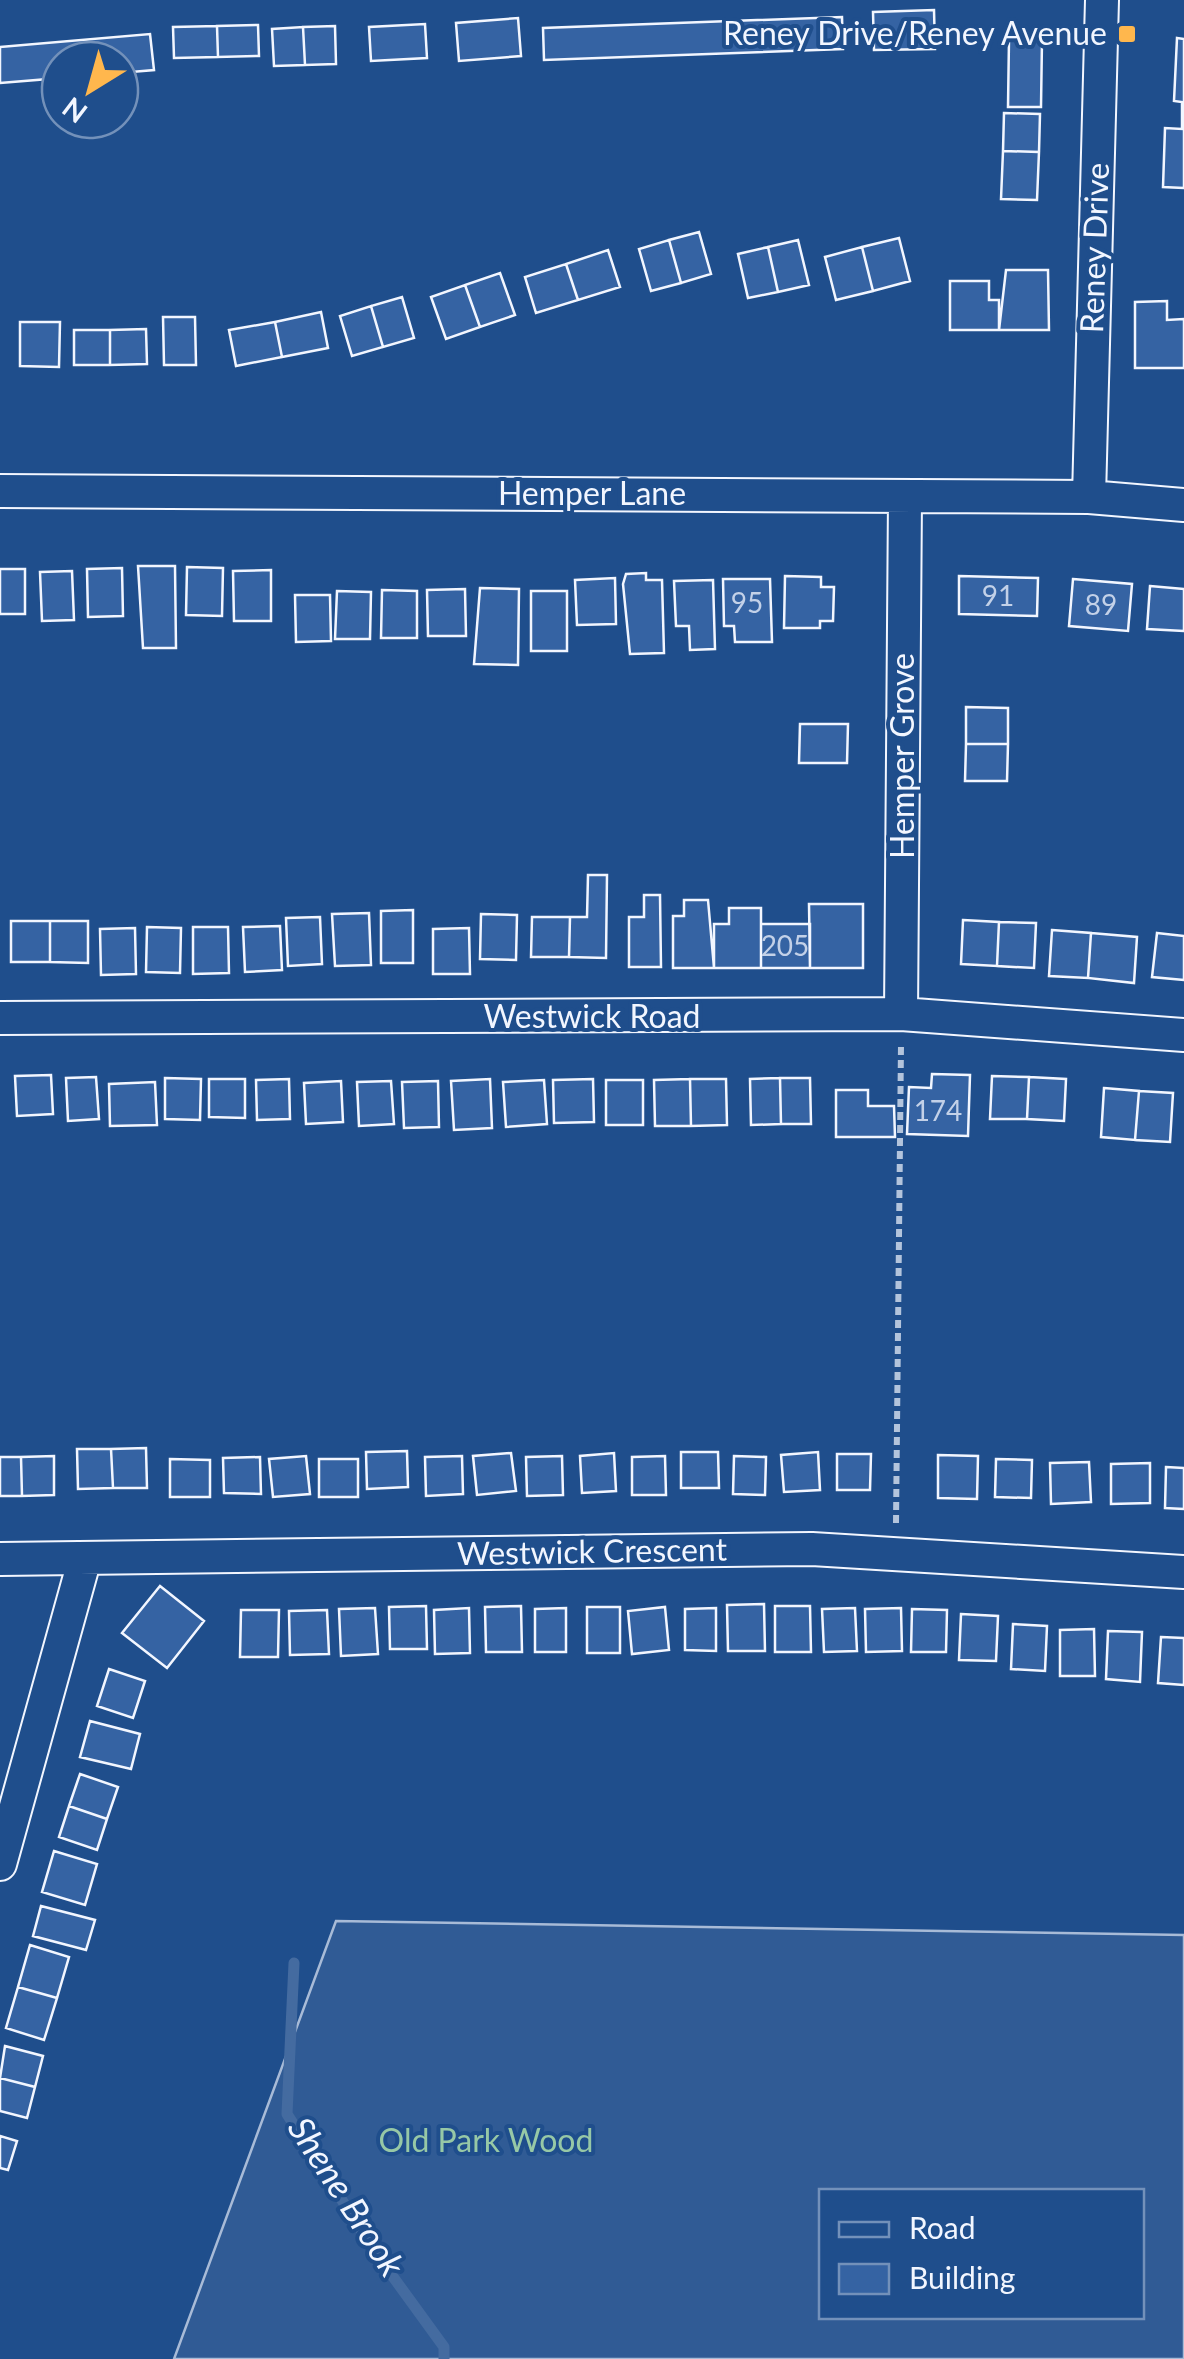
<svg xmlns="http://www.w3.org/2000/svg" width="1184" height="2359" viewBox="0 0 1184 2359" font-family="Lato,sans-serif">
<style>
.built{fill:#305b95;stroke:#a8bbd7;stroke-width:2.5;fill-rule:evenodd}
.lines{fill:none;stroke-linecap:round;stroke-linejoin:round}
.stream{stroke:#446ba0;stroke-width:11}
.building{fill:#3563a3;stroke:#f2f6ff;stroke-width:2.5}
.minor-casing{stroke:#f2f6ff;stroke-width:36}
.path{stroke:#b3c4dc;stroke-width:6;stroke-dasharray:8 5;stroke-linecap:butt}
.minor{stroke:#1f4e8c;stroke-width:32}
.poi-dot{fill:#ffb74d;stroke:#1f4e8c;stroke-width:4}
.labels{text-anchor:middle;stroke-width:8;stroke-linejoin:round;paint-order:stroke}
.number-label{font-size:28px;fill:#c3d1e8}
.poi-label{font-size:32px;fill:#f2f6ff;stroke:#1f4e8c;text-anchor:end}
.street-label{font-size:32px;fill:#f2f6ff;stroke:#1f4e8c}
.park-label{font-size:32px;fill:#97c8a6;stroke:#1f4e8c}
.water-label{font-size:35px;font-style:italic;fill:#f2f6ff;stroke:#1f4e8c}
</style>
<rect width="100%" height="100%" fill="#1f4e8c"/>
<path class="built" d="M336,1921L1184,1935V2359H174ZM822,2192H1142V2316H822Z"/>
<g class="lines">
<path class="stream" d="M294,1963L287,2114L375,2252L444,2347V2359"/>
</g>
<path class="building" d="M934,10L935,49L874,50L873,12Z
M842,17L843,49L544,60L543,28Z
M518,18L521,56L459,61L456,23Z
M425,24L427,58L371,61L369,27Z
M258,25L259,56L218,57L217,26Z
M217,26L218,57L174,58L173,27Z
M335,26L336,64L305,65L303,27Z
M303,27L305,65L274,66L272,29Z
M150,34L154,70L120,73V60H60V78L0,83V47Z
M1177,38L1184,39V188L1163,187L1165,128L1182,129V102L1174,101Z
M1009,39L1042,40L1041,107H1008Z
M1004,113L1040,114L1039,152L1003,151Z
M1003,151L1039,152L1037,200L1001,199Z
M699,232L711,274L681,283L669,240Z
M899,238L910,281L873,291L862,247Z
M669,240L681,283L651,291L639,249Z
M798,240L809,285L778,292L768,247Z
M768,247L778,292L748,298L738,254Z
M862,247L873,291L836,300L825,257Z
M608,250L620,287L578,300L566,264Z
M566,264L578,300L536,313L525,277Z
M1006,270H1048L1049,330H999Z
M500,273L515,315L480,327L465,285Z
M950,281H989V300H999V330H950Z
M465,285L480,327L446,339L431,297Z
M402,297L414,338L383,347L371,306Z
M1167,301V320L1184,319V368H1135V302Z
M371,306L383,347L352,356L340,316Z
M321,312L328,348L282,357L275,322Z
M163,317H195L196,365H164Z
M20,322H60L59,367L20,366Z
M275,322L282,357L236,366L229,330Z
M146,329L147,364L110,365V330Z
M74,330H110V365H74Z
M138,566H175L176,648H143Z
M187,567L223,568L222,616L186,615Z
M122,568L123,616L88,617L87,569Z
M0,569H25V614H0Z
M271,570V621H234L233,571Z
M72,571L74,620L42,621L40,572Z
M646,573V580H662L664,653L630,654L623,584L626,574Z
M785,576L821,577V587H834L833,621H820V628H784Z
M959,576L1038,578L1037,616L959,614Z
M615,578L616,624L577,625L575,580Z
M723,579H770L772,642H735L734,626H724Z
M1073,579L1132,584L1128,631L1069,626Z
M713,580L715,649L690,650L689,626H676L674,581Z
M1150,586L1184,589V631L1147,629Z
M480,588L519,589L518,665L474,664Z
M465,589L466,636H428L427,590Z
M382,590L417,591V638H381Z
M337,591L371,592L370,639H335Z
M531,591H567V651H531Z
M295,595H330L331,641L296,642Z
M966,707L1008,708V744H966Z
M800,724H848L847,763H799Z
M966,744H1008L1007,781H965Z
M588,875H607L606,958L569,957L570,917H587Z
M644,895H660L661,967H629V917H644Z
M684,900H708L714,968H673V916H684Z
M809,904H863V968H810Z
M729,908H761V968H714V924H729Z
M413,910V963H381V911Z
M369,913L371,965L335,966L332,914Z
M481,914L517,915L516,960L480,959Z
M320,917L322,964L288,966L286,918Z
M532,917H570L569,957H531Z
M963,920L999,922L997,966L961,964Z
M11,921H50V962H11Z
M50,921H88V963L50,962Z
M999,922L1036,923L1034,968L997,966Z
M761,924H810V968H761Z
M280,926L282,970L245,972L243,927Z
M147,927L181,928L180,973L146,972Z
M193,927H228L229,973L193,974Z
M135,928L136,974L101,975L100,929Z
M469,928L470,974H433V929Z
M1052,930L1091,933L1088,978L1049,976Z
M1091,933L1137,937L1134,983L1088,978Z
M1157,933L1184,936V980L1152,977Z
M932,1074L970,1075L968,1136L907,1134L909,1087L931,1088Z
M51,1075L53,1114L17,1116L15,1076Z
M992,1076L1029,1077L1027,1119H990Z
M96,1077L99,1119L68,1121L66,1078Z
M1029,1077L1066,1079L1064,1121L1027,1119Z
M165,1078L201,1079L200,1120L165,1119Z
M780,1078L781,1124L751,1125L750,1079Z
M780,1078H810L811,1124H781Z
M209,1079H245V1118L209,1117Z
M289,1079L290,1119L257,1120L256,1080Z
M490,1079L492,1128L454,1130L451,1081Z
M593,1079L594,1122L554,1123L553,1080Z
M690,1079L691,1126H655L654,1080Z
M690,1079H726L727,1125L691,1126Z
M544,1080L547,1124L506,1127L503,1082Z
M606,1080H643V1125H606Z
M341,1081L343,1122L306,1124L304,1083Z
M391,1081L394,1124L359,1126L357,1082Z
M438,1081L439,1127L404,1128L402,1082Z
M155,1082L157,1125L110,1126L109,1084Z
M1104,1088L1139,1091L1135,1140L1101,1137Z
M836,1090H868V1106H894L895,1137H836Z
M1139,1091L1173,1093L1170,1142L1135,1140Z
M146,1448L147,1488H113L111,1449Z
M77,1449H111L113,1488L78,1489Z
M407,1451L408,1487L367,1489L366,1452Z
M681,1452H718L719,1488H681Z
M818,1452L820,1490L784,1492L781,1455Z
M511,1453L516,1491L477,1495L473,1456Z
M614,1453L616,1491L582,1493L580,1456Z
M837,1454H871L870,1490H837Z
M938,1455L978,1456L977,1499L938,1498Z
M54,1456V1495L22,1496L21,1457Z
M306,1456L310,1494L273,1497L269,1459Z
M462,1456L463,1494L426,1496L425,1457Z
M562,1456L563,1495L527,1496L526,1457Z
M665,1456L666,1495H632V1457Z
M734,1456L766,1457L765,1495L733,1494Z
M0,1457H21L22,1496H0Z
M260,1457L261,1494L224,1493L223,1458Z
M170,1459L210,1460V1497H170Z
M319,1459H358V1497H319Z
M996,1459L1032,1460L1031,1498L995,1497Z
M1089,1462L1091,1502L1051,1504L1050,1463Z
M1150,1463V1503L1111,1504V1464Z
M1166,1467L1184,1468V1509L1165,1508Z
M160,1586L204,1621L167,1668L122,1633Z
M764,1604L765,1651H728L727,1605Z
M426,1606L427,1649H390L389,1607Z
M521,1606L522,1652H486L485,1607Z
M775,1606H810L811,1652H775Z
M587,1607H620V1653H587Z
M665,1607L669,1650L632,1654L628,1611Z
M375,1608L378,1654L341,1656L339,1609Z
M469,1608L470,1653L435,1654L434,1610Z
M566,1608V1652H535V1609Z
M716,1608V1651L685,1650V1609Z
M855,1608L857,1651L824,1652L822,1609Z
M901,1608L902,1651L866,1652L865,1609Z
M912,1609L947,1610L946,1652H911Z
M241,1610H279L278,1657H240Z
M327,1610L329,1654L290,1655L289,1611Z
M961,1614L998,1616L996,1661L959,1660Z
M1013,1624L1047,1626L1045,1671L1011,1669Z
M1094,1629L1095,1676H1060V1630Z
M1108,1631L1142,1632L1140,1682L1106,1679Z
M1161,1637L1184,1638V1685L1158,1683Z
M109,1669L145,1681L133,1718L97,1706Z
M90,1721L140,1734L131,1769L80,1757Z
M80,1774L118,1787L107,1819L69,1806Z
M69,1806L107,1819L97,1850L59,1837Z
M54,1851L97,1864L85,1905L42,1892Z
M41,1906L95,1920L86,1950L33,1936Z
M30,1945L69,1957L57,1998L18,1987Z
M18,1987L57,1998L44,2040L6,2028Z
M5,2046L43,2056L35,2087L0,2078Z
M0,2078L35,2087L27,2118L0,2111Z
M0,2136L17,2141L8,2170L0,2168Z"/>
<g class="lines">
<g class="minor-casing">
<path id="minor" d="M0,491L1089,497L1184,505
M1089,497L1102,0
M901,1014L905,497
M0,1018L901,1014L1184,1035
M0,1559L812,1549L1184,1572
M0,1864L85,1558"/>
</g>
<path class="path" d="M896,1523L901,1045"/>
<use href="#minor" class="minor"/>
</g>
<rect class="poi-dot" x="1117" y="24" width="20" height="20" rx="5"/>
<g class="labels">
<g class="number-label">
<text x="998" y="606">91</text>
<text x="747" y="613">95</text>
<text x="1101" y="615">89</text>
<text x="785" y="956">205</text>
<text x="938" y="1121">174</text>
</g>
<g class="poi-label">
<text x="1107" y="45">Reney Drive/Reney Avenue</text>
</g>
<g class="street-label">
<text transform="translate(1095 248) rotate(-88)" y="11">Reney Drive</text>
<text x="592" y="505">Hemper Lane</text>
<text transform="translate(903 756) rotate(-90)" y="11">Hemper Grove</text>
<text x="592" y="1028">Westwick Road</text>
<text transform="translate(592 1552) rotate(-1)" y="11">Westwick Crescent</text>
</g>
<g class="park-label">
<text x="486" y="2152">Old Park Wood</text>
</g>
<g class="water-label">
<text transform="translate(346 2197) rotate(57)" y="12">Shene Brook</text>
</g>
</g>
<rect x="819" y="2189" width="325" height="130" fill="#1f4e8c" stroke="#7391ba" stroke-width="2.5"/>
<rect x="839" y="2222" width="50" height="15" fill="#1f4e8c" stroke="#7391ba" stroke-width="2.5"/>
<text x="909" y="2239" font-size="30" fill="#f2f6ff">Road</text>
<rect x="839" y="2264" width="50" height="30" fill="#3563a3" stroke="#7391ba" stroke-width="2.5"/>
<text x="909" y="2289" font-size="30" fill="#f2f6ff">Building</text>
<g transform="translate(90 90) rotate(217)"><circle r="48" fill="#1f4e8c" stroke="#7391ba" stroke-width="2.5"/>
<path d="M0-8L18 38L0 25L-18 38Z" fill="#ffb74d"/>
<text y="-15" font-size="28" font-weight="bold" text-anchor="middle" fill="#f2f6ff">N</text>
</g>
</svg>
